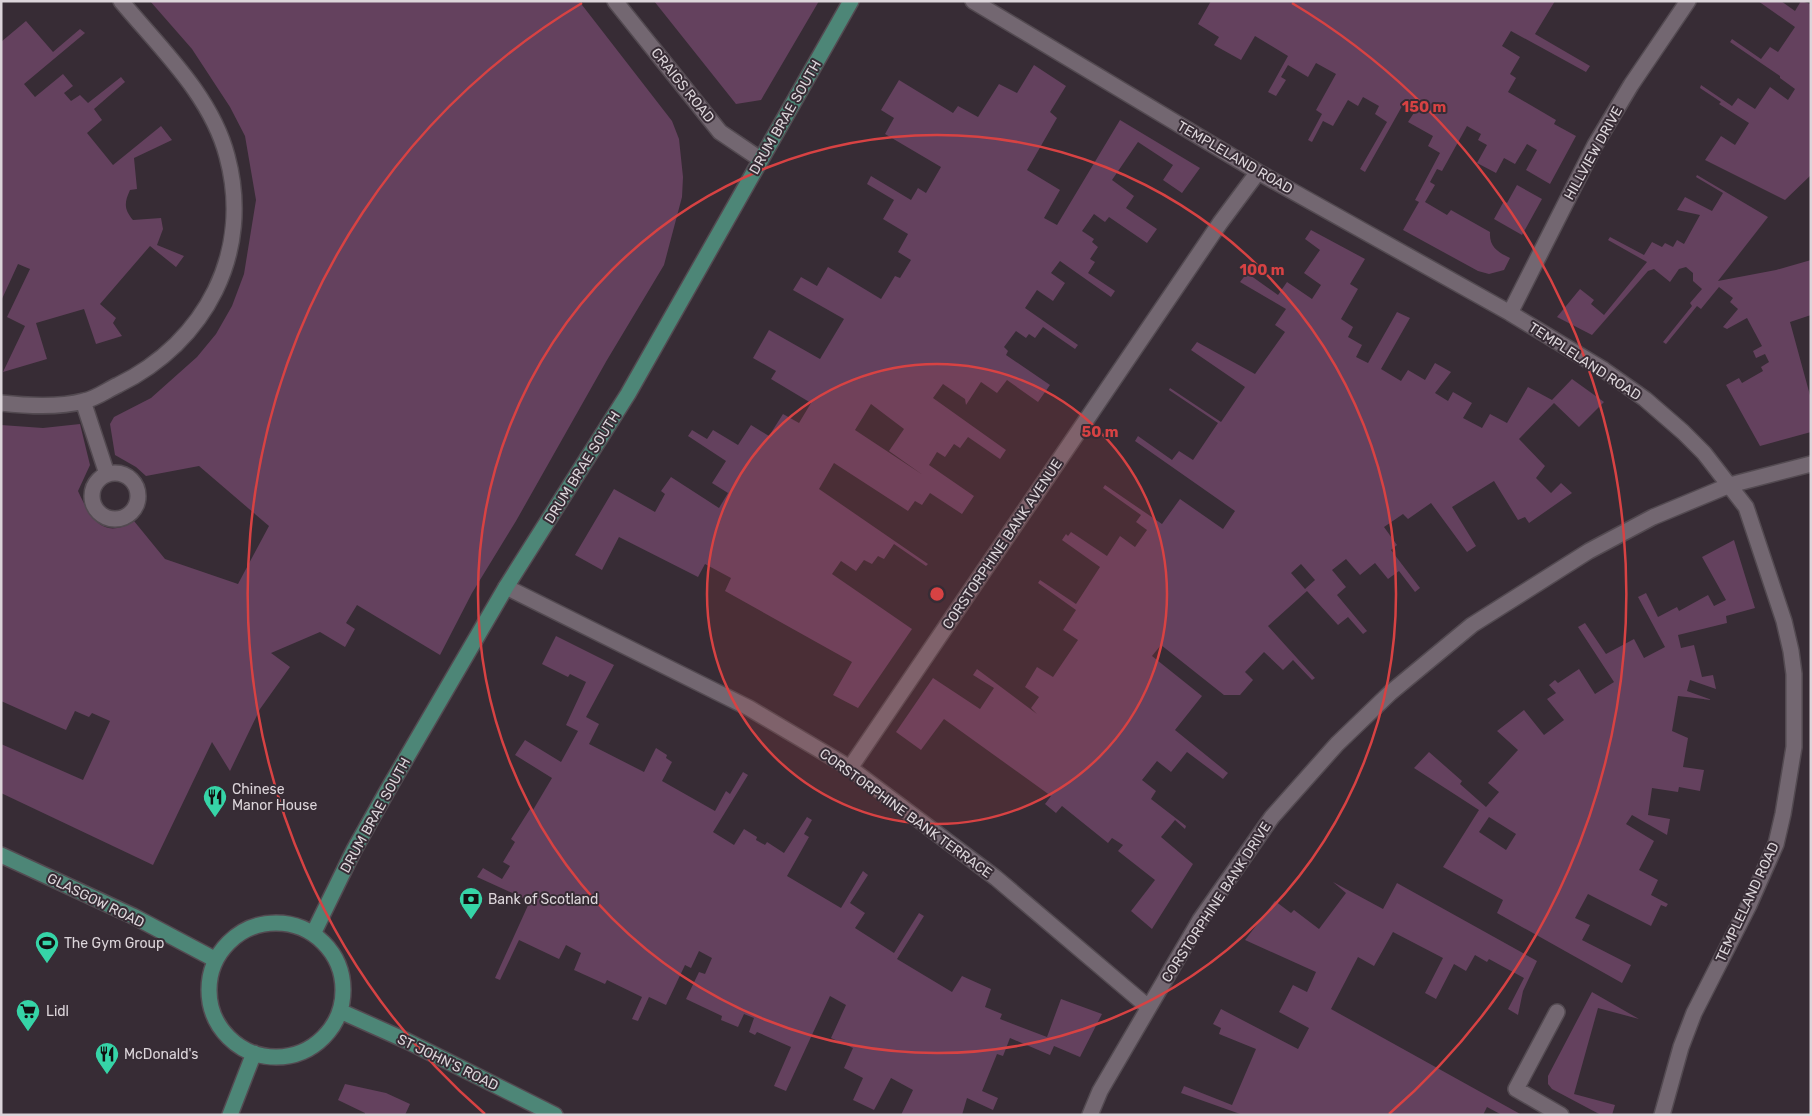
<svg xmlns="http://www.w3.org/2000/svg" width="1812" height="1116" viewBox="0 0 1812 1116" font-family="Rubik,sans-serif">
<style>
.green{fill:#64415e;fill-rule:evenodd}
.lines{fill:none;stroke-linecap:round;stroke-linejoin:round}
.minor-casing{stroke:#534a51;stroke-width:18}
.major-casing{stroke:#534a51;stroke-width:18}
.minor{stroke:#736771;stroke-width:15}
.major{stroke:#4d8677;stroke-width:15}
.ring{fill:none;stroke:#d74243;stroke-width:2.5}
.labels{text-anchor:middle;stroke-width:4;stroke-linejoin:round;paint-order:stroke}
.street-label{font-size:14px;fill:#dcd5da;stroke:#372c35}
.poi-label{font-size:14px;fill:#dcd5da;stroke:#372c35;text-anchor:start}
.centre{fill:#d74243;stroke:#372c35;stroke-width:2.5}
.ring-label{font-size:15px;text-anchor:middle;font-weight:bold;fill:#d74243;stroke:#372c35;stroke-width:4;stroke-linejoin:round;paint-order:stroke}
</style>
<rect width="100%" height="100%" fill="#372c35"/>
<path class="green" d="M150,1H579L672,121L679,139L683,177L682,197L664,265L607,360L516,521L472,593L440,655L357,605L346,623L355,629L345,647L320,632L271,653L290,667L260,709L230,771L212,742L153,865L1,793V744L83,780L110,721L92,713L89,717L75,711L66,730L1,701V425L43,428L80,424L90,465L78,491C90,517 102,541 134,521L165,559L238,584L269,526L199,466L146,476L136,467L115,455L110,424L114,417L151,398L197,357L216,334L232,306L244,274L256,200L245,136L230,107L192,49Z
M654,1H819L761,100L736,104Z
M1211,1H1555L1535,34L1590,66L1586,72L1511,31L1502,46L1520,57L1510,74L1516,78L1508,92L1556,120L1554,124L1576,136L1550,184L1526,170L1537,150L1527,144L1515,164L1504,158L1496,173L1477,163L1487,145L1478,140L1481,134L1467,126L1442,171L1437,169L1430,182L1435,185L1425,202L1447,215L1451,210L1490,232C1489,247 1498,252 1510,258L1504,270L1489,274L1478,271L1403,230L1419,202L1415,200L1440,153L1428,146L1433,136L1408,122L1417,108L1405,101L1365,172L1360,169L1387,122L1375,114L1379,106L1363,97L1358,106L1348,100L1333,126L1323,121L1312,142L1308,140L1322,114L1316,110L1336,74L1316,63L1308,77L1288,65L1281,77L1286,80L1276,96L1268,92L1288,56L1255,36L1241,60L1214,45L1219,37L1198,24Z
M1758,1H1781L1795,11L1801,1L1811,4V175L1785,200L1705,160L1721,136L1735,145L1749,123L1719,104L1721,102L1700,88L1701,85L1732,106L1738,98L1755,109L1770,87L1788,100L1795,89L1780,78V76L1730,42L1732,39L1761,59L1770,47L1778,52L1795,27Z
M26,21L53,52L80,29L85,33L24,84L35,97L63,74L73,86L64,93L71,101L80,95L88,103L121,77L125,82L94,109L102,120L87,133L113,165L161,126L172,140L134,158L137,189L130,190C124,203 124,209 133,220L161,218L163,229L157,245L184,256L176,267L150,246L100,304L116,318L113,323L122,336L96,344L84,309L36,323L47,359L3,372L25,326L7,317L30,269L18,264L1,301V42Z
M1034,65L1066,86L1050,112L1057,118L1027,170L1060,190L1044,218L1057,225L1120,120L1200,168L1182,193L1163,180L1173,165L1138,142L1112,180L1134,196L1126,208L1157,229L1147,243L1109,217L1105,222L1094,214L1082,231L1094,239L1092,242L1098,247L1090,259L1095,262L1088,273L1115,291L1111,297L1060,261L1051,273L1065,283L1053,301L1037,290L1025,308L1078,345L1075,349L1043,327L1035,338L1029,334L1026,338L1016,331L1004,347L1008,351L1006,355L1050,385L1038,402L1007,380L997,393L981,382L966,405L965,399L943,384L933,398L1006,450L1000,459L968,437L960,448L954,444L945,457L937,452L929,465L974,496L962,514L930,493L922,505L915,501L908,511L834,463L819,489L928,564L926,566L894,544L884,559L878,556L872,564L864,560L856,571L841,561L832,574L912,629L858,708L833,695L852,662L725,591L731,578L705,564L698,577L619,537L602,570L575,555L614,489L655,512L665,494L661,491L671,477L719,508L728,493L712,483L726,461L688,436L692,430L707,439L713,430L738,445L751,425L769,436L783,414L799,423L811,403L771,379L776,371L753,358L769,330L820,359L844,319L793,290L801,277L817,286L828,267L881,299L895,276L900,278L911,260L898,252L908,234L883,219L894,200L867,184L871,176L911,200L918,188L926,193L941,167L885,134L894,118L881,110L899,80L953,113L958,106L978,117L999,84L1017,93ZM871,404L904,429L889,451L923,475L855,430Z
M1697,175L1768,217L1718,281L1776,270L1811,260V315L1790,322L1811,399V432L1760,446L1726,385L1739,378L1742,383L1763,371L1761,367L1769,362L1765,354L1756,358L1753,351L1762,346L1747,318L1727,329L1723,327L1738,309L1730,302L1733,298L1719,287L1701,309L1697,306L1666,344L1663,342L1692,306L1690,303L1702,289L1693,281V273L1686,267L1679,269L1670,282L1654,269L1648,271L1592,335L1557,317L1580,289L1594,300L1591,304L1604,315L1647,262L1608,240L1610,237L1644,255L1652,242L1662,247L1665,243L1673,247L1677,240L1684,244L1700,215L1677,210L1685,197L1712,211L1723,193L1696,177Z
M1517,185L1542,199L1522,235L1494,219L1504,201L1507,203Z
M1311,230L1365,259L1350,284L1358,289L1341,319L1353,327L1348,337L1362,345L1356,357L1368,363L1397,312L1410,318L1381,369L1401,381L1408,370L1425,380L1435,363L1451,372L1435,393L1448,401L1453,392L1472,403L1463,418L1482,428L1490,414L1507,423L1528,387L1552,400L1572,379L1604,402L1579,427L1554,403L1519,439L1545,466L1536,478L1551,493L1561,483L1572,493L1529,523L1525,517L1518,520L1494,481L1452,507L1476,546L1467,552L1431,503L1408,519L1403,514L1384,527L1397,545L1391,550L1420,588L1415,592L1399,571L1388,579L1375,563L1360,575L1346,559L1332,570L1346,587L1337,595L1367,631L1363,634L1348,617L1338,625L1307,591L1268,626L1315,678L1312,680L1293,660L1283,670L1264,652L1245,672L1253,680L1240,695H1224L1161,645L1152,656L1202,696L1175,730L1228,773L1223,779L1187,752L1171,772L1157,761L1142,780L1156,791L1151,799L1186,826L1185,829L1175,820L1161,837L1193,864L1152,929L1131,911L1155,880L1118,851L1123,845L1112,838L1108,843L1062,806L1056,813L1045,804L1051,796L944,719L921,750L896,732L933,678L980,709L994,688L973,675L977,669L1037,714L1031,708L1039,697L1025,687L1037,667L1053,677L1078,640L1063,630L1076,610L1038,583L1040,580L1076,604L1100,567L1062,540L1066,534L1068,536L1071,532L1107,556L1120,536L1135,547L1147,530L1136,522L1141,515L1103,488L1105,485L1162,524L1180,499L1223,529L1235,511L1135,441L1138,436L1172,460L1179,451L1193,460L1218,423L1169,390L1170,388L1221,422L1245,387L1191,350L1197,342L1255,374L1285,332L1275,325L1286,309L1240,282L1247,273L1278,295L1287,282L1312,299L1321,285L1304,273L1320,250L1305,239ZM1301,564L1315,580L1305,589L1291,573Z
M1734,540L1755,608L1726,616L1727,623L1678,635L1681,648L1694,645L1702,677L1713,675L1716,689L1690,680L1687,691L1712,700L1678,696L1672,731L1688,738L1683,767L1704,770L1700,791L1679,787L1678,792L1652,788L1648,815L1670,819L1667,835L1632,815L1626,824L1654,841L1639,870L1658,880L1651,895L1668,904L1666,907L1661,905L1651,926L1588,894L1575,918L1590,925L1582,940L1631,965L1622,983L1497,913L1503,900L1443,867L1479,810L1414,768L1429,752L1462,781L1460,784L1486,807L1499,792L1488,783L1518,750L1497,731L1524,710L1544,735L1564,720L1547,699L1556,693L1549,685L1555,680L1558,683L1579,669L1595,694L1614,682L1578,627L1585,623L1606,654L1634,639L1644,658L1665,647L1638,597L1646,593L1658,617L1677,607L1679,611L1708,595L1714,606L1726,600L1702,557ZM1489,817L1516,834L1506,850L1479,832Z
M556,636L614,665L586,717L599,724L589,744L644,772L656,748L667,755L666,758L672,762L662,781L715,811L726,791L730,794L743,772L748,775L713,832L734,845L744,829L757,837L756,840L765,845L767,842L784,853L807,817L812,820L804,834L809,837L787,876L841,908L863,871L868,875L850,903L865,913L855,928L894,953L919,913L924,916L897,959L952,992L962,976L991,989L985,1007L1002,1014L1000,1019L1047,1037L1061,999L1102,1014L1080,1057L1054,1046L1050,1055L1010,1038L1003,1056L997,1054L982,1091L998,1098L993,1110L967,1098L962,1115H901L913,1090L891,1078L874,1110L853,1100L863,1078L844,1068L853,1048L831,1038L846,1005L830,996L786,1091L774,1086L791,1047L757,1032L755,1035L749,1032L754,1018L744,1014L738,1027L721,1020L722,1016L686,999L699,972L705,974L712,958L699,951L691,968L685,965L666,1005L649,997L638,1021L632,1019L642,997L607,980L605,984L574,970L581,953L566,945L559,959L519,940L500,980L495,978L530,901L477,877L483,868L502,879L510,866L503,862L515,842L511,839L530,809L533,810L552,778L515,755L525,740L561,762L578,731L566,725L586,682L570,674L568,677L542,664Z
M1333,882L1383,909L1397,883L1537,961L1523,991L1518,1015L1508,1009L1524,978L1489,959L1487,962L1475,955L1466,971L1454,964L1436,999L1425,993L1443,958L1393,932L1374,966L1358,957L1331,1009L1522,1115H1502L1487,1107L1483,1115H1243L1181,1093L1184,1086L1232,1105L1256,1049L1219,1034L1221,1028L1213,1024L1221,1009L1298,1049L1309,1028L1279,1012L1293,985L1307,992L1316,972L1245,940L1275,901L1291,913L1294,910L1319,929L1346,893Z
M1592,992L1639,1019L1598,1008L1574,1094L1615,1105L1612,1115H1601L1552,1089L1548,1084V1076Z
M345,1084L386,1093L410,1104L405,1115H365V1113L338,1100Z"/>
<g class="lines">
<g class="minor-casing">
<path id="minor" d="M615,1L720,132L760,159
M973,1L1258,172L1510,313L1604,370L1645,399L1683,432L1704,453L1746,507L1784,621L1791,651L1794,674V747L1783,814L1776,844L1749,905L1694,1013L1681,1047L1662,1115
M1510,313L1595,145L1631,85L1688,1
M83,401L107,474
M1,403C28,406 58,408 84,401C97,398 107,390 118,385C206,342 253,252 227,156C211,95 160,48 121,1
M92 496a23 23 0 1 1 46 0a23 23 0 1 1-46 0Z
M506,587L749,708L850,768L996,878L1148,1007
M850,768L1220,223L1258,172
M1557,1012L1516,1089L1561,1115
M1090,1115L1100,1091L1200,920L1272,817L1337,744L1390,693L1472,625L1589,551L1653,517L1730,485L1811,464"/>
</g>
<g class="major-casing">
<path id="major" d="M1,855L133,916L216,960
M209 990a67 67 0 1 1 134 0a67 67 0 1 1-134 0Z
M313,934L354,850L390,786L506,587L628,394L851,1
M340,1011L407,1041L555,1115
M230,1115L254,1053"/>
</g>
<use href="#minor" class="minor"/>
<use href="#major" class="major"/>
</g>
<circle cx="937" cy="594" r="230" fill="#d74243" fill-opacity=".12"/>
<g class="ring">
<circle cx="937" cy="594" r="230"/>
<circle cx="937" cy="594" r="459"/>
<path d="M485 1114A689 689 0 0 1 582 3M1292 3A689 689 0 0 1 1389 1114"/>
</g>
<defs>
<g id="restaurant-pin" transform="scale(1.25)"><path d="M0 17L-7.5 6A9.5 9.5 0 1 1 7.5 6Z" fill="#36d4a7" stroke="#372c35"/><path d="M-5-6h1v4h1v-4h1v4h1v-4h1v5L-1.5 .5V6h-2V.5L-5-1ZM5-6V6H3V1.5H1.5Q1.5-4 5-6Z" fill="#111"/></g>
<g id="bank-pin" transform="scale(1.25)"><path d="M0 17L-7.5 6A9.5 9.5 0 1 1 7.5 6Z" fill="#36d4a7" stroke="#372c35"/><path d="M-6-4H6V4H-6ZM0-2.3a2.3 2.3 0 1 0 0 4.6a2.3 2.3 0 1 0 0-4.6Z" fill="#111"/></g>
<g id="stadium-pin" transform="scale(1.25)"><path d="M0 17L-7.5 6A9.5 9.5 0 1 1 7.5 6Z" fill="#36d4a7" stroke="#372c35"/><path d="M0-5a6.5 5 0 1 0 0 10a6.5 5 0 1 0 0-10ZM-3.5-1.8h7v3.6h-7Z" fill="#111"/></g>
<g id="supermarket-pin" transform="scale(1.25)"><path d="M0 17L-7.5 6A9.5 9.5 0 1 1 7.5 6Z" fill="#36d4a7" stroke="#372c35"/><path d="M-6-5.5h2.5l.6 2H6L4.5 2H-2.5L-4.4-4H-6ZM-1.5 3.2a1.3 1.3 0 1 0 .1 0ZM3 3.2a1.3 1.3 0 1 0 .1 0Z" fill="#111"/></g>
</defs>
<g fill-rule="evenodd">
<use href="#restaurant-pin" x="215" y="797"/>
<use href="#bank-pin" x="471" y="899"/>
<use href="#stadium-pin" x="47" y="943"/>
<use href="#supermarket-pin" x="28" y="1011"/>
<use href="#restaurant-pin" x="107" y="1054"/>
</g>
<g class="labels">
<g class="street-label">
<text transform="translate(683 85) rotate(51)" y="5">CRAIGS ROAD</text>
<text transform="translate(785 117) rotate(-60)" y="5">DRUM BRAE SOUTH</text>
<text transform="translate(1593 153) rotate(-61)" y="5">HILLVIEW DRIVE</text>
<text transform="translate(1235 157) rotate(30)" y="5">TEMPLELAND ROAD</text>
<text transform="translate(1585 361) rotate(33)" y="5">TEMPLELAND ROAD</text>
<text transform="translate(582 467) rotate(-58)" y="5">DRUM BRAE SOUTH</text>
<text transform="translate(1002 544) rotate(-56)" y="5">CORSTORPHINE BANK AVENUE</text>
<text transform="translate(906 813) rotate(36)" y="5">CORSTORPHINE BANK TERRACE</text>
<text transform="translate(375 815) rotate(-61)" y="5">DRUM BRAE SOUTH</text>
<text transform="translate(96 900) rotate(26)" y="5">GLASGOW ROAD</text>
<text transform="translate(1216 902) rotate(-57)" y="5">CORSTORPHINE BANK DRIVE</text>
<text transform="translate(1747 902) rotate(-65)" y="5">TEMPLELAND ROAD</text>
<text transform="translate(448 1062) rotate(26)" y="5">ST JOHN'S ROAD</text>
</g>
<g class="poi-label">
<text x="232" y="794">Chinese<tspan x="232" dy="16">Manor House</tspan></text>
<text x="488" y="904">Bank of Scotland</text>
<text x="64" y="948">The Gym Group</text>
<text x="46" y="1016">Lidl</text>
<text x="124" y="1059">McDonald's</text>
</g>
</g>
<circle cx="937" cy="594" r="8" class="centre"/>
<g class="ring-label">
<text x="1424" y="112">150 m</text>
<text x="1262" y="275">100 m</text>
<text x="1100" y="437">50 m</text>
</g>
<rect width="1812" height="1116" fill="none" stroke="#dcd5da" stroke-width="5"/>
</svg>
